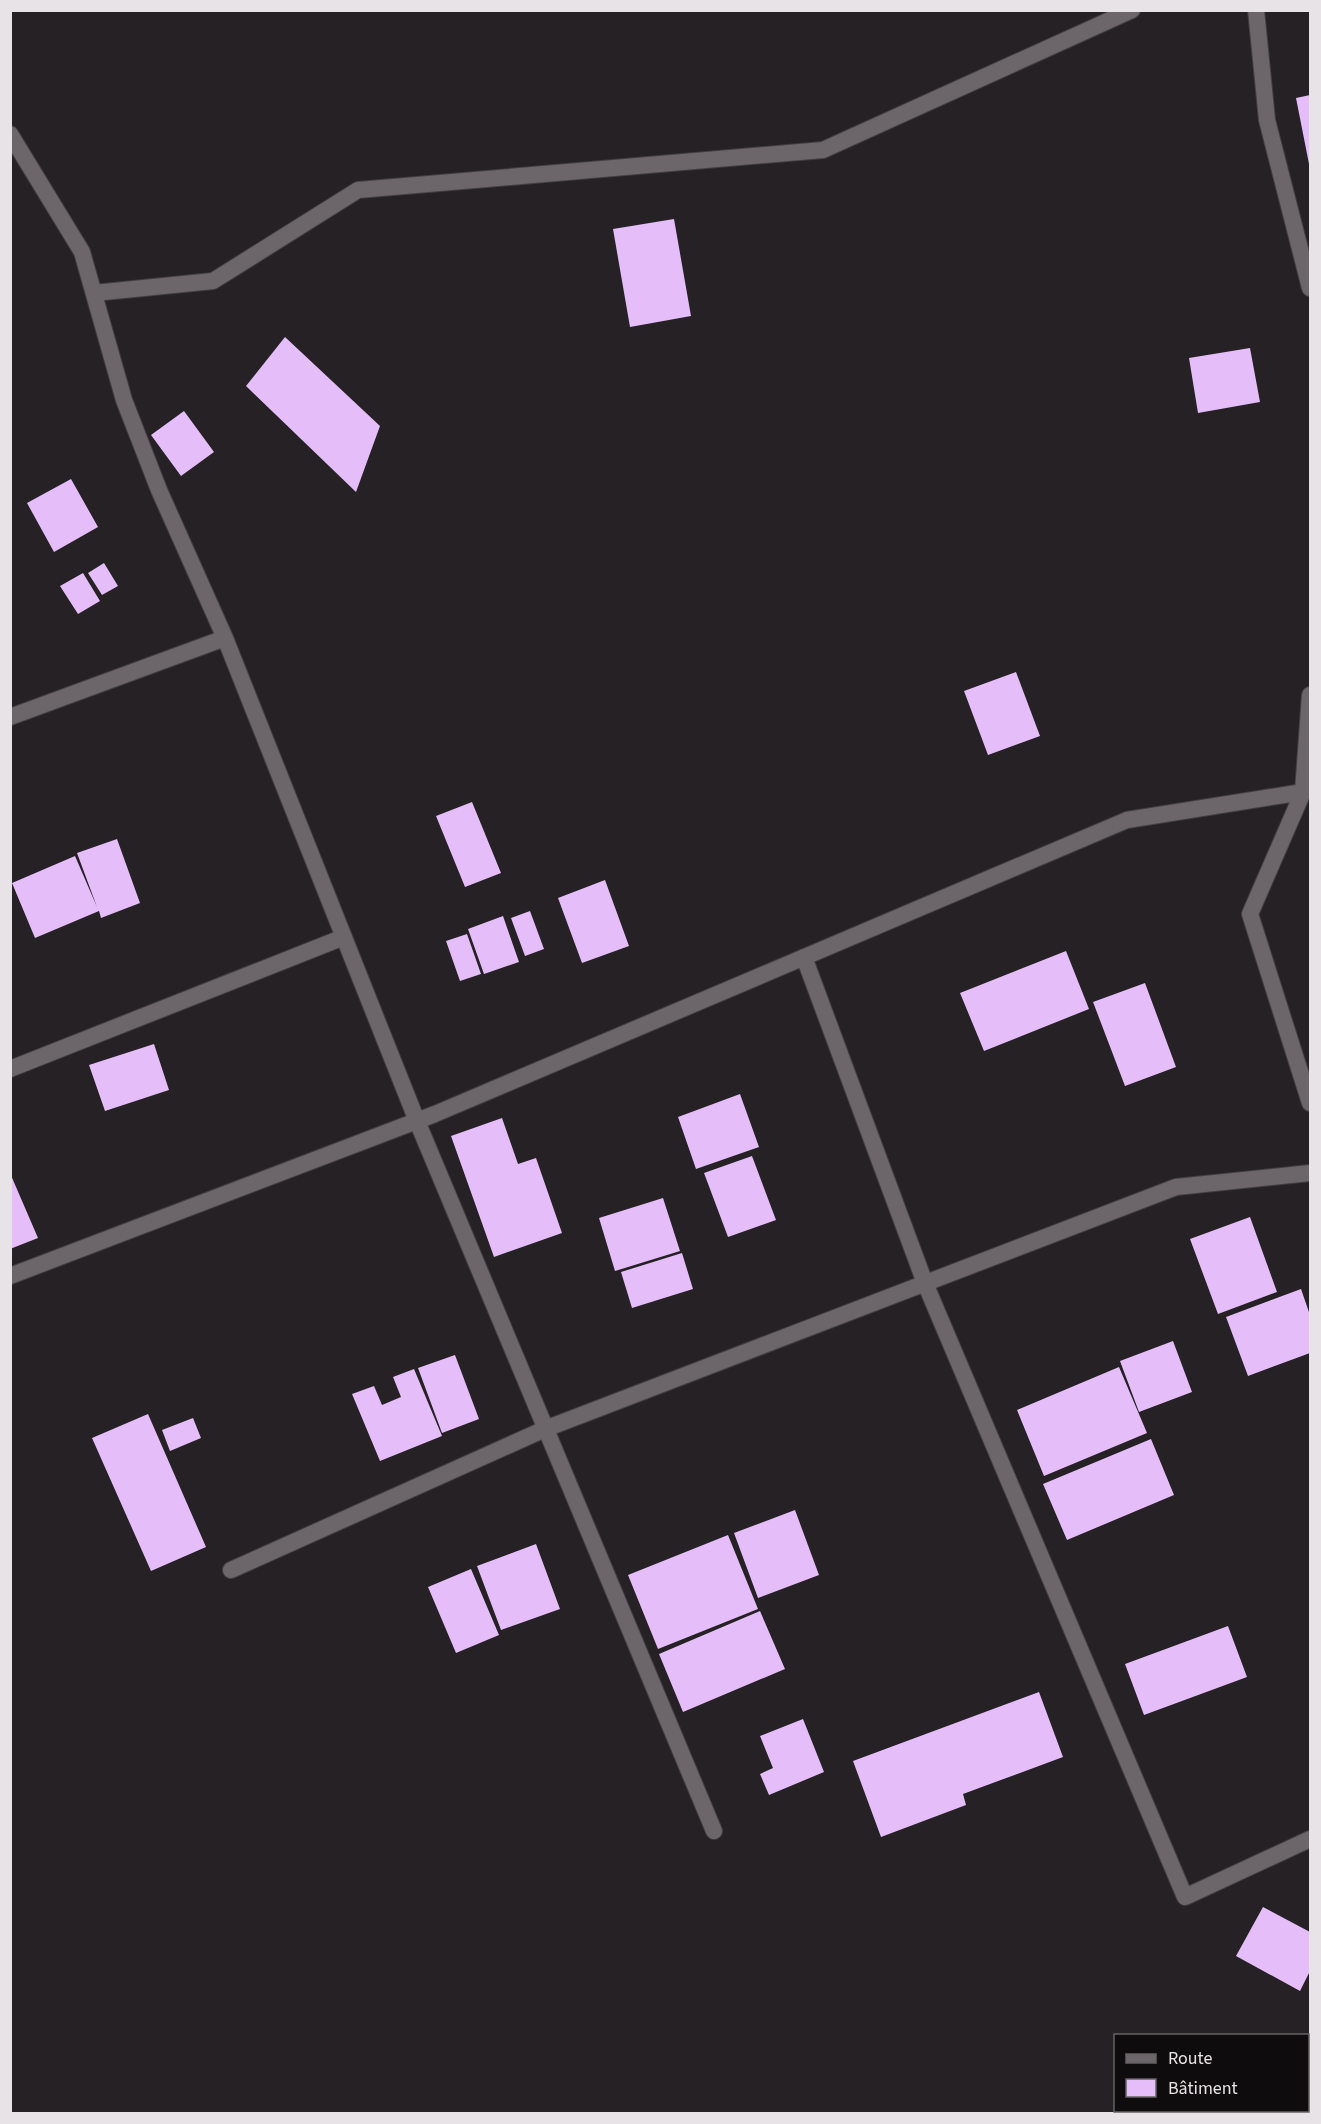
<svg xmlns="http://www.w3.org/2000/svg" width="1321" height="2124" viewBox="0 0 1321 2124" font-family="'Source Sans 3',sans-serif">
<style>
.building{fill:#e5bef9}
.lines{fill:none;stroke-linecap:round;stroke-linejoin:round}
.minor-casing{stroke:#433f42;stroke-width:18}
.minor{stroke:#6c666b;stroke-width:16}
</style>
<rect width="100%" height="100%" fill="#262125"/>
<path class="building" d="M1310,95V164H1309L1296,98Z
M674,219L691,316L630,327L613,229Z
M285,337L380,426L356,492L246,386Z
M1250,348L1260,402L1198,413L1189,358Z
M184,411L214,452L181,476L151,435Z
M71,479L98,527L54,552L27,503Z
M104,563L118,586L102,595L88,573Z
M83,573L100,601L78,614L60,586Z
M1016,672L1040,736L988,755L964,691Z
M472,802L501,873L465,887L436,816Z
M117,839L140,903L101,918L99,911L35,938L12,883L75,856L97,907L77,853Z
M605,880L629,946L582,963L558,898Z
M530,911L544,949L525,956L511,918Z
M503,916L519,962L484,974L468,929Z
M467,934L481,974L460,981L446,941Z
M1066,951L1089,1009L984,1051L960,993Z
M1145,983L1176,1067L1125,1086L1093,1002Z
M154,1044L169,1090L105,1111L89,1065Z
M740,1094L759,1147L696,1169L678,1117Z
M502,1118L518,1164L536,1158L562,1233L494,1257L451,1136Z
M752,1156L776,1220L728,1237L704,1173Z
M10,1173L38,1238L10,1249Z
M663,1198L680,1251L615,1271L599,1218Z
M1250,1217L1277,1292L1218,1314L1190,1239Z
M682,1253L693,1289L632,1308L621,1272Z
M1301,1289L1310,1315V1353L1248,1376L1226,1317Z
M1173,1341L1192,1392L1139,1412L1120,1361Z
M455,1355L479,1419L442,1433L418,1368Z
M1119,1367L1147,1433L1044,1476L1017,1410Z
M414,1369L442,1436L380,1461L352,1394L374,1386L382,1405L401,1397L393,1377Z
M148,1414L206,1547L151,1571L92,1438Z
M193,1418L201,1438L170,1451L162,1430Z
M1151,1439L1174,1495L1067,1540L1043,1484Z
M795,1510L819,1575L758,1598L734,1533Z
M728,1535L758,1609L658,1649L628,1575Z
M536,1544L560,1609L501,1630L477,1566Z
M471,1569L499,1635L456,1653L428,1587Z
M760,1611L785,1669L683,1712L659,1654Z
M1228,1626L1247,1677L1144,1715L1125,1664Z
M1039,1692L1063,1757L963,1794L966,1805L881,1837L853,1761Z
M803,1719L824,1772L769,1795L760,1774L773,1768L760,1736Z
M1263,1907L1310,1932V1971L1300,1991L1236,1956Z"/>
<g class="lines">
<g class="minor-casing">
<path id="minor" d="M1256,10L1267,120L1310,288
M10,134L82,252L124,400L159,490L225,638L417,1121L714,1831
M94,293L213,281L358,190L823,150L1132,10
M1310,695L1303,792L1250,914L1310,1103
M10,717L225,638
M804,957L925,1283L1185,1897L1310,1839
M10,1069L344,937
M10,1276L435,1114L1127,820L1303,792
M231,1570L545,1429L1176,1187L1310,1173"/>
</g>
<use href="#minor" class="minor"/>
</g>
<rect width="1321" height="2124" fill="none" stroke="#e7e3e6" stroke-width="24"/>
<rect x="1114" y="2034" width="195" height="78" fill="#0e0c0d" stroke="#656264" stroke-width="1.5"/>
<rect x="1126" y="2054" width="30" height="9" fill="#6c666b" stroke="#656264" stroke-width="1.5"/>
<text x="1168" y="2064" font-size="18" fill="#e7e3e6">Route</text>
<rect x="1126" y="2079" width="30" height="18" fill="#e5bef9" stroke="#656264" stroke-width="1.5"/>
<text x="1168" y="2094" font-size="18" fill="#e7e3e6">Bâtiment</text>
</svg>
